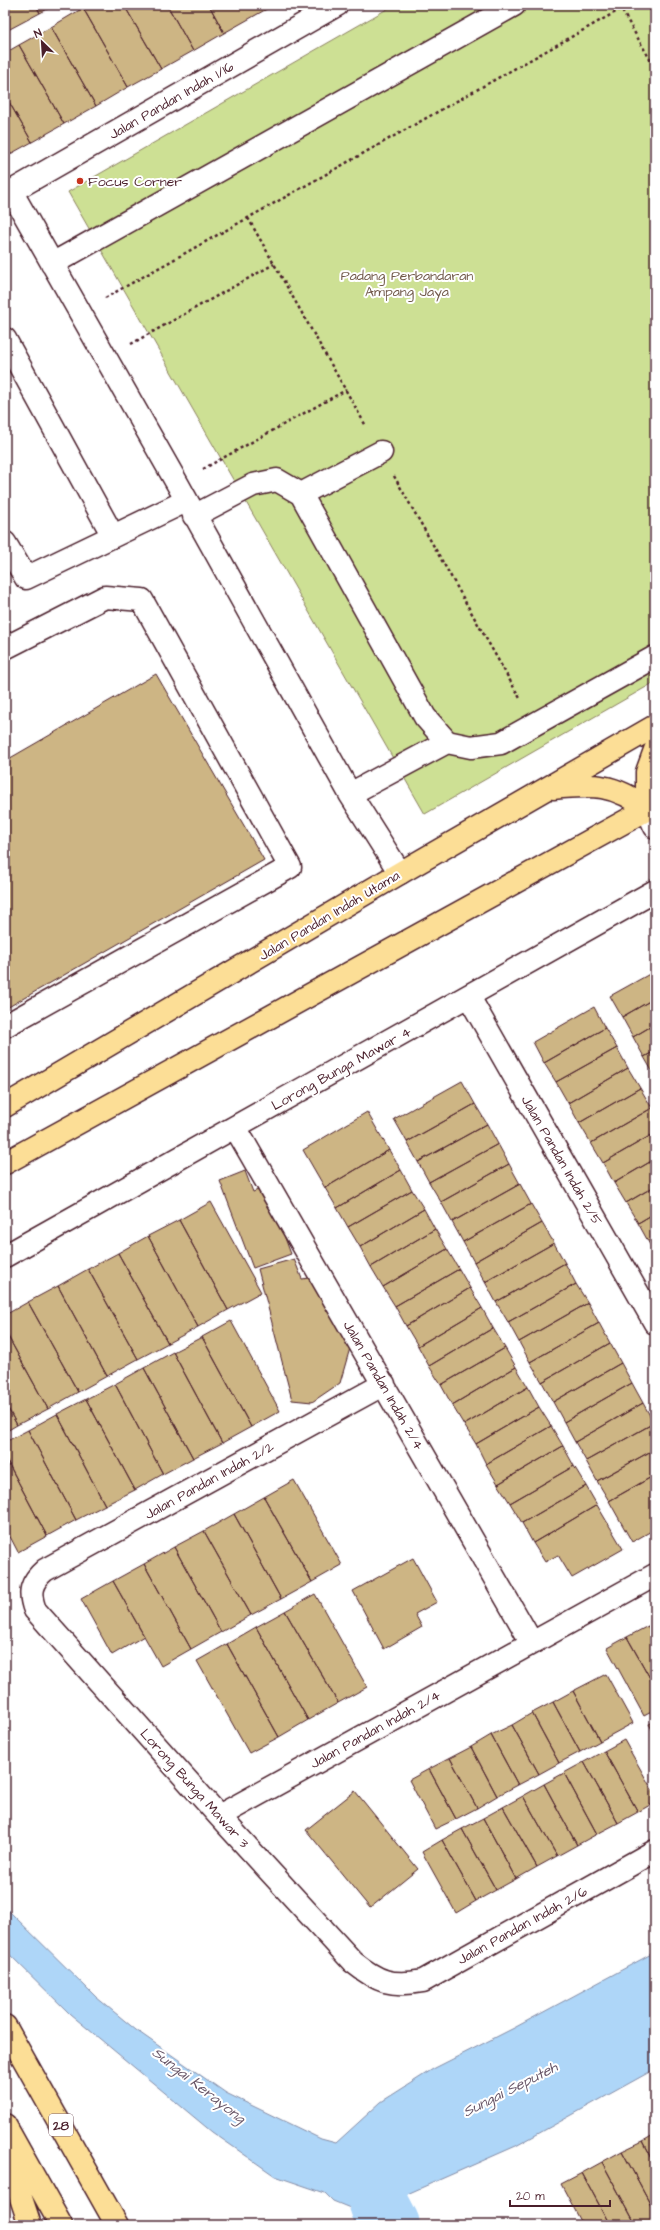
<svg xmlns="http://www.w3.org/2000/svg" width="660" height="2230" viewBox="0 0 660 2230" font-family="'Architects Daughter',sans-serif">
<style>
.green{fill:#cde094;stroke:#8c8060}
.water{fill:#aed6f8;stroke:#868da6}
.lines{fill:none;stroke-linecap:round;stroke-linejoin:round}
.river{stroke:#aed6f8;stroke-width:60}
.building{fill:#cdb584;stroke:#4a1f2b}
.minor-casing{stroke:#4a1f2b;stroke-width:25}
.major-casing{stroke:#4a1f2b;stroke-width:25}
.highway-casing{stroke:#4a1f2b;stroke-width:25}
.path{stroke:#4a1f2b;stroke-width:2.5;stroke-dasharray:3 3;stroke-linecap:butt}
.minor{stroke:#fff;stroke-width:22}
.major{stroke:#fcde96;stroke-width:22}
.highway{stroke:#fcde96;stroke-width:22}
.poi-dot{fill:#c8321e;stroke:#fff;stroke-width:1.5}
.labels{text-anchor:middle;stroke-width:4;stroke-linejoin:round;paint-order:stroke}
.shield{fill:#fff;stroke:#80626b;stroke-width:1}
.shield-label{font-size:13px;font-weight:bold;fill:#4a1f2b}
.street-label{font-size:14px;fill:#4a1f2b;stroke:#fff}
.poi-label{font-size:14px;fill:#4a1f2b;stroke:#fff;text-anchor:start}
.park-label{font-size:14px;fill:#71594a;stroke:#fff}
.water-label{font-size:15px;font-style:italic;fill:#685668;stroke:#fff}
</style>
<rect width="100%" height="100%" fill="#fff"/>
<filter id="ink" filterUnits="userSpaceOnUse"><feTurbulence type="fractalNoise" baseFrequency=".025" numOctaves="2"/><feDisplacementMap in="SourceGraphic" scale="8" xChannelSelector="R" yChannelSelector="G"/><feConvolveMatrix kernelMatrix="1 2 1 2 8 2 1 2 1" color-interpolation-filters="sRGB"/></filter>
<g filter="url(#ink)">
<path class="green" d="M394,5H655V682L425,814L68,192Z"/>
<path class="water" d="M5,1907L96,1997L136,2030L226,2093L321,2139L336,2143L381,2102L433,2069L514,2028L655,1952V2069L516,2146L380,2206L355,2210L333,2201L325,2193L275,2176L212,2132L70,2014L5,1950Z"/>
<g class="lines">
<path class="river" d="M367,2167L380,2206L390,2225"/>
</g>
<path class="building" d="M5,5H36L40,13L8,30L5,25Z
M36,5H55L40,13Z
M89,5H124L161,69L128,87L83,8Z
M124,5H167L193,51L161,69Z
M167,5H209L224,33L193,51Z
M209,5H272V6L224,33Z
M83,8L128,87L96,106L51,27Z
M51,27L96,106L64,124L19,45Z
M19,45L64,124L32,142L5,95V53Z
M5,95L32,142L5,157Z
M156,674L264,860L5,1009V761Z
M655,971V998L622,1017L610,996Z
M655,998V1024L633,1037L622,1017Z
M594,1007L605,1028L544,1063L533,1042Z
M655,1024V1051L644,1057L633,1037Z
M605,1028L617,1048L556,1082L544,1063Z
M617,1048L628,1068L568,1103L556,1082Z
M655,1051V1076L644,1057Z
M628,1068L640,1088L579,1123L568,1103Z
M462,1081L475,1104L407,1142L394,1119Z
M640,1088L652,1108L591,1143L579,1123Z
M475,1104L487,1124L418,1162L407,1142Z
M652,1108L655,1114V1133L603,1163L591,1143Z
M367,1112L389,1150L325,1188L303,1150Z
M487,1124L498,1144L429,1182L418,1162Z
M655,1133V1159L614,1183L603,1163Z
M498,1144L509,1164L441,1202L429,1182Z
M389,1150L401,1170L337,1208L325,1188Z
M655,1159V1186L626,1203L614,1183Z
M509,1164L520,1184L452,1222L441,1202Z
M401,1170L412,1190L348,1227L337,1208Z
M245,1171L253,1192L266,1187L291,1254L253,1268L220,1181Z
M520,1184L531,1204L463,1242L452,1222Z
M655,1186V1213L638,1223L626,1203Z
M412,1190L424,1209L360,1247L348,1227Z
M211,1202L261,1292L228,1310L179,1220Z
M531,1204L542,1223L474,1262L463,1242Z
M424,1209L435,1229L371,1267L360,1247Z
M655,1213V1239L649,1243L638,1223Z
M179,1220L228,1310L198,1327L148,1236Z
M542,1223L554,1243L485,1282L474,1262Z
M435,1229L447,1249L383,1287L371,1267Z
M148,1236L198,1327L168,1343L118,1253Z
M655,1239V1254L649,1243Z
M554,1243L565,1263L496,1302L485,1282Z
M447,1249L459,1269L395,1306L383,1287Z
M118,1253L168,1343L138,1359L88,1269Z
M294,1259L302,1279L317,1277L352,1341L340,1383L312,1402L292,1400L258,1269Z
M565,1263L576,1284L508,1322L496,1302Z
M88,1269L138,1359L107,1376L58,1286Z
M459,1269L470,1288L406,1326L395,1306Z
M576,1284L588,1303L519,1342L508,1322Z
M58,1286L107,1376L78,1392L28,1302Z
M470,1288L482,1308L418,1346L406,1326Z
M28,1302L78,1392L48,1409L5,1331V1315Z
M588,1303L599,1323L530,1362L519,1342Z
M482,1308L493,1328L429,1366L418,1346Z
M231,1321L280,1411L251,1427L202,1337Z
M599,1323L610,1343L542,1382L530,1362Z
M493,1328L505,1348L441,1385L429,1366Z
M5,1331L48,1409L17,1425L5,1403Z
M202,1337L251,1427L222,1443L173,1352Z
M610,1343L621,1363L553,1402L542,1382Z
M505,1348L516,1367L452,1405L441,1385Z
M173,1352L222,1443L193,1458L144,1368Z
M621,1363L632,1383L564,1422L553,1402Z
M516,1367L528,1387L464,1425L452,1405Z
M144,1368L193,1458L163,1474L115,1384Z
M632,1383L643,1403L575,1442L564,1422Z
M115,1384L163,1474L135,1490L86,1399Z
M528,1387L539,1407L476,1444L464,1425Z
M86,1399L135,1490L105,1505L57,1414Z
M5,1403L17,1425L5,1432Z
M643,1403L654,1423L586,1461L575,1442Z
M539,1407L551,1426L486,1464L476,1444Z
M57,1414L105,1505L76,1520L28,1430Z
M654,1423L655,1449L597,1481L586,1461Z
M551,1426L563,1446L498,1484L486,1464Z
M28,1430L76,1520L47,1536L5,1457V1442Z
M563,1446L574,1466L510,1503L498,1484Z
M655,1449V1475L609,1501L597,1481Z
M5,1457L47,1536L18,1552L5,1527Z
M574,1466L586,1486L522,1523L510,1503Z
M655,1475V1529L632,1542L609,1501Z
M294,1480L342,1565L312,1582L264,1497Z
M586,1486L597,1505L533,1543L522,1523Z
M264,1497L312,1582L281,1599L234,1514Z
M597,1505L623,1549L572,1578L558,1555L545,1562L533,1543Z
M234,1514L281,1599L251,1615L204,1531Z
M204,1531L251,1615L221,1632L174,1547Z
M174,1547L221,1632L191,1649L144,1564Z
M413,1558L437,1602L415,1614L422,1627L384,1649L353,1591Z
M144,1564L191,1649L161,1666L113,1581Z
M113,1581L144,1636L112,1655L81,1599Z
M315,1594L367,1687L338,1703L285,1611Z
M285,1611L338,1703L308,1720L256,1627Z
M655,1622V1640L648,1626Z
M648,1626L655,1640V1687L627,1637Z
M256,1627L308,1720L279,1737L227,1644Z
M627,1637L655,1687V1710L644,1716L607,1648Z
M227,1644L279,1737L249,1753L197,1661Z
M606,1674L633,1723L600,1741L573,1691Z
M573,1691L600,1741L580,1752L553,1702Z
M553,1702L580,1752L559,1763L532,1713Z
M532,1713L559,1763L539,1774L512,1725Z
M655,1721V1735L649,1724Z
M512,1725L539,1774L518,1785L491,1735Z
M491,1735L518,1785L497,1796L471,1747Z
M624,1740L655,1795V1802L638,1812L604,1751Z
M471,1747L497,1796L477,1808L450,1758Z
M604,1751L638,1812L618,1823L584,1762Z
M450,1758L477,1808L456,1819L429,1769Z
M584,1762L618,1823L597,1834L564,1773Z
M429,1769L456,1819L435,1829L409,1780Z
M564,1773L597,1834L577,1845L544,1784Z
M544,1784L577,1845L557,1856L523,1796Z
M355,1791L418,1869L370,1908L306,1830Z
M523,1796L557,1856L537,1867L503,1807Z
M503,1807L537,1867L516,1879L483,1818Z
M483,1818L516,1879L496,1890L462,1829Z
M462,1829L496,1890L476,1901L442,1840Z
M442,1840L476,1901L456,1913L422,1852Z
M655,2134V2164L643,2141Z
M643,2141L655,2164V2212L622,2151Z
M622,2151L655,2212V2223L651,2225H636L602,2162Z
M602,2162L636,2225H610L582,2173Z
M582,2173L610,2225H583L561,2184Z"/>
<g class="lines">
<g class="minor-casing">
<path id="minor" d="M11,191L177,483L350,794L400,873
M5,195L337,5
M52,264L514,5
M5,339L113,536
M301,494L381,452
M194,516L253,485L277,480L301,494L425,717L447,742L471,747L501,743L655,657
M5,543L26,578L186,501
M5,648L105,597L142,600L290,867L5,1026
M350,794L447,742
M647,809L655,827
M469,997L655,1323
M235,1127L532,1643
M5,1256L655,891
M384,1384L45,1570C31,1582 28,1592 35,1610L219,1816L353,1962C378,1982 391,1987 423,1981L655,1851
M219,1816L655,1575"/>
</g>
<g class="major-casing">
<path id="major" d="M553,788C592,784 615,783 647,809
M647,809V772L655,750
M5,1106L400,873L655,726
M5,1163L655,805"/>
</g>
<g class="highway-casing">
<path id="highway" d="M5,2026L117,2225
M5,2125L61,2225
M5,2150L30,2225"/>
</g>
<path class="path" d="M248,218L366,426
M105,298L621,9L655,68
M131,344L274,264
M203,469L346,390
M394,476L521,700"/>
<use href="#minor" class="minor"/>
<use href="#major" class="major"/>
<use href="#highway" class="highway"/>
</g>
</g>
<circle class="poi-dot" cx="80" cy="181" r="4"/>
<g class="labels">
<rect class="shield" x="49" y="2114" width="24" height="22" rx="3"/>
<g class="shield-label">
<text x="61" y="2130">28</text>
</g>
<g class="street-label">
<text transform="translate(171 100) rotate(-30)" y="5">Jalan Pandan Indah 1/16</text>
<text transform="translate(329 915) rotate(-31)" y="5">Jalan Pandan Indah Utama</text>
<text transform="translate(341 1068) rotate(-29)" y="5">Lorong Bunga Mawar 4</text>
<text transform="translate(562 1160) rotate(60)" y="5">Jalan Pandan Indah 2/5</text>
<text transform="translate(384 1385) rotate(60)" y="5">Jalan Pandan Indah 2/4</text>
<text transform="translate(209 1480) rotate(-29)" y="5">Jalan Pandan Indah 2/2</text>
<text transform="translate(375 1729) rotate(-29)" y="5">Jalan Pandan Indah 2/4</text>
<text transform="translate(195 1788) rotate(48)" y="5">Lorong Bunga Mawar 3</text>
<text transform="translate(522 1925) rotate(-29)" y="5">Jalan Pandan Indah 2/6</text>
</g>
<g class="poi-label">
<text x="88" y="186">Focus Corner</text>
</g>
<g class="park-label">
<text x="407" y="280">Padang Perbandaran<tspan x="407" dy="16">Ampang Jaya</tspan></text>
</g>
<g class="water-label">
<text transform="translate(199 2085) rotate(38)" y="5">Sungai Kerayong</text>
<text transform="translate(510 2089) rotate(-27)" y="5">Sungai Seputeh</text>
</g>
</g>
<rect width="660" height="2230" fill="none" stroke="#fff" stroke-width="20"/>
<rect x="10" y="10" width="640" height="2210" fill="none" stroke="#4a1f2b" stroke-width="1.5" filter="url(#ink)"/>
<g transform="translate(42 42) rotate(335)" stroke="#ffffff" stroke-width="3" paint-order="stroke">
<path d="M0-3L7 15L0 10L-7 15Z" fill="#4a1f2b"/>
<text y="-6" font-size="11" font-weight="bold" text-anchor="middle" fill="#4a1f2b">N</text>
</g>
<path d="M510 2200v6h100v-6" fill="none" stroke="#4a1f2b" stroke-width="2"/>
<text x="516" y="2200" font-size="12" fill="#4a1f2b" stroke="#ffffff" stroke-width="3" paint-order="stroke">20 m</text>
</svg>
